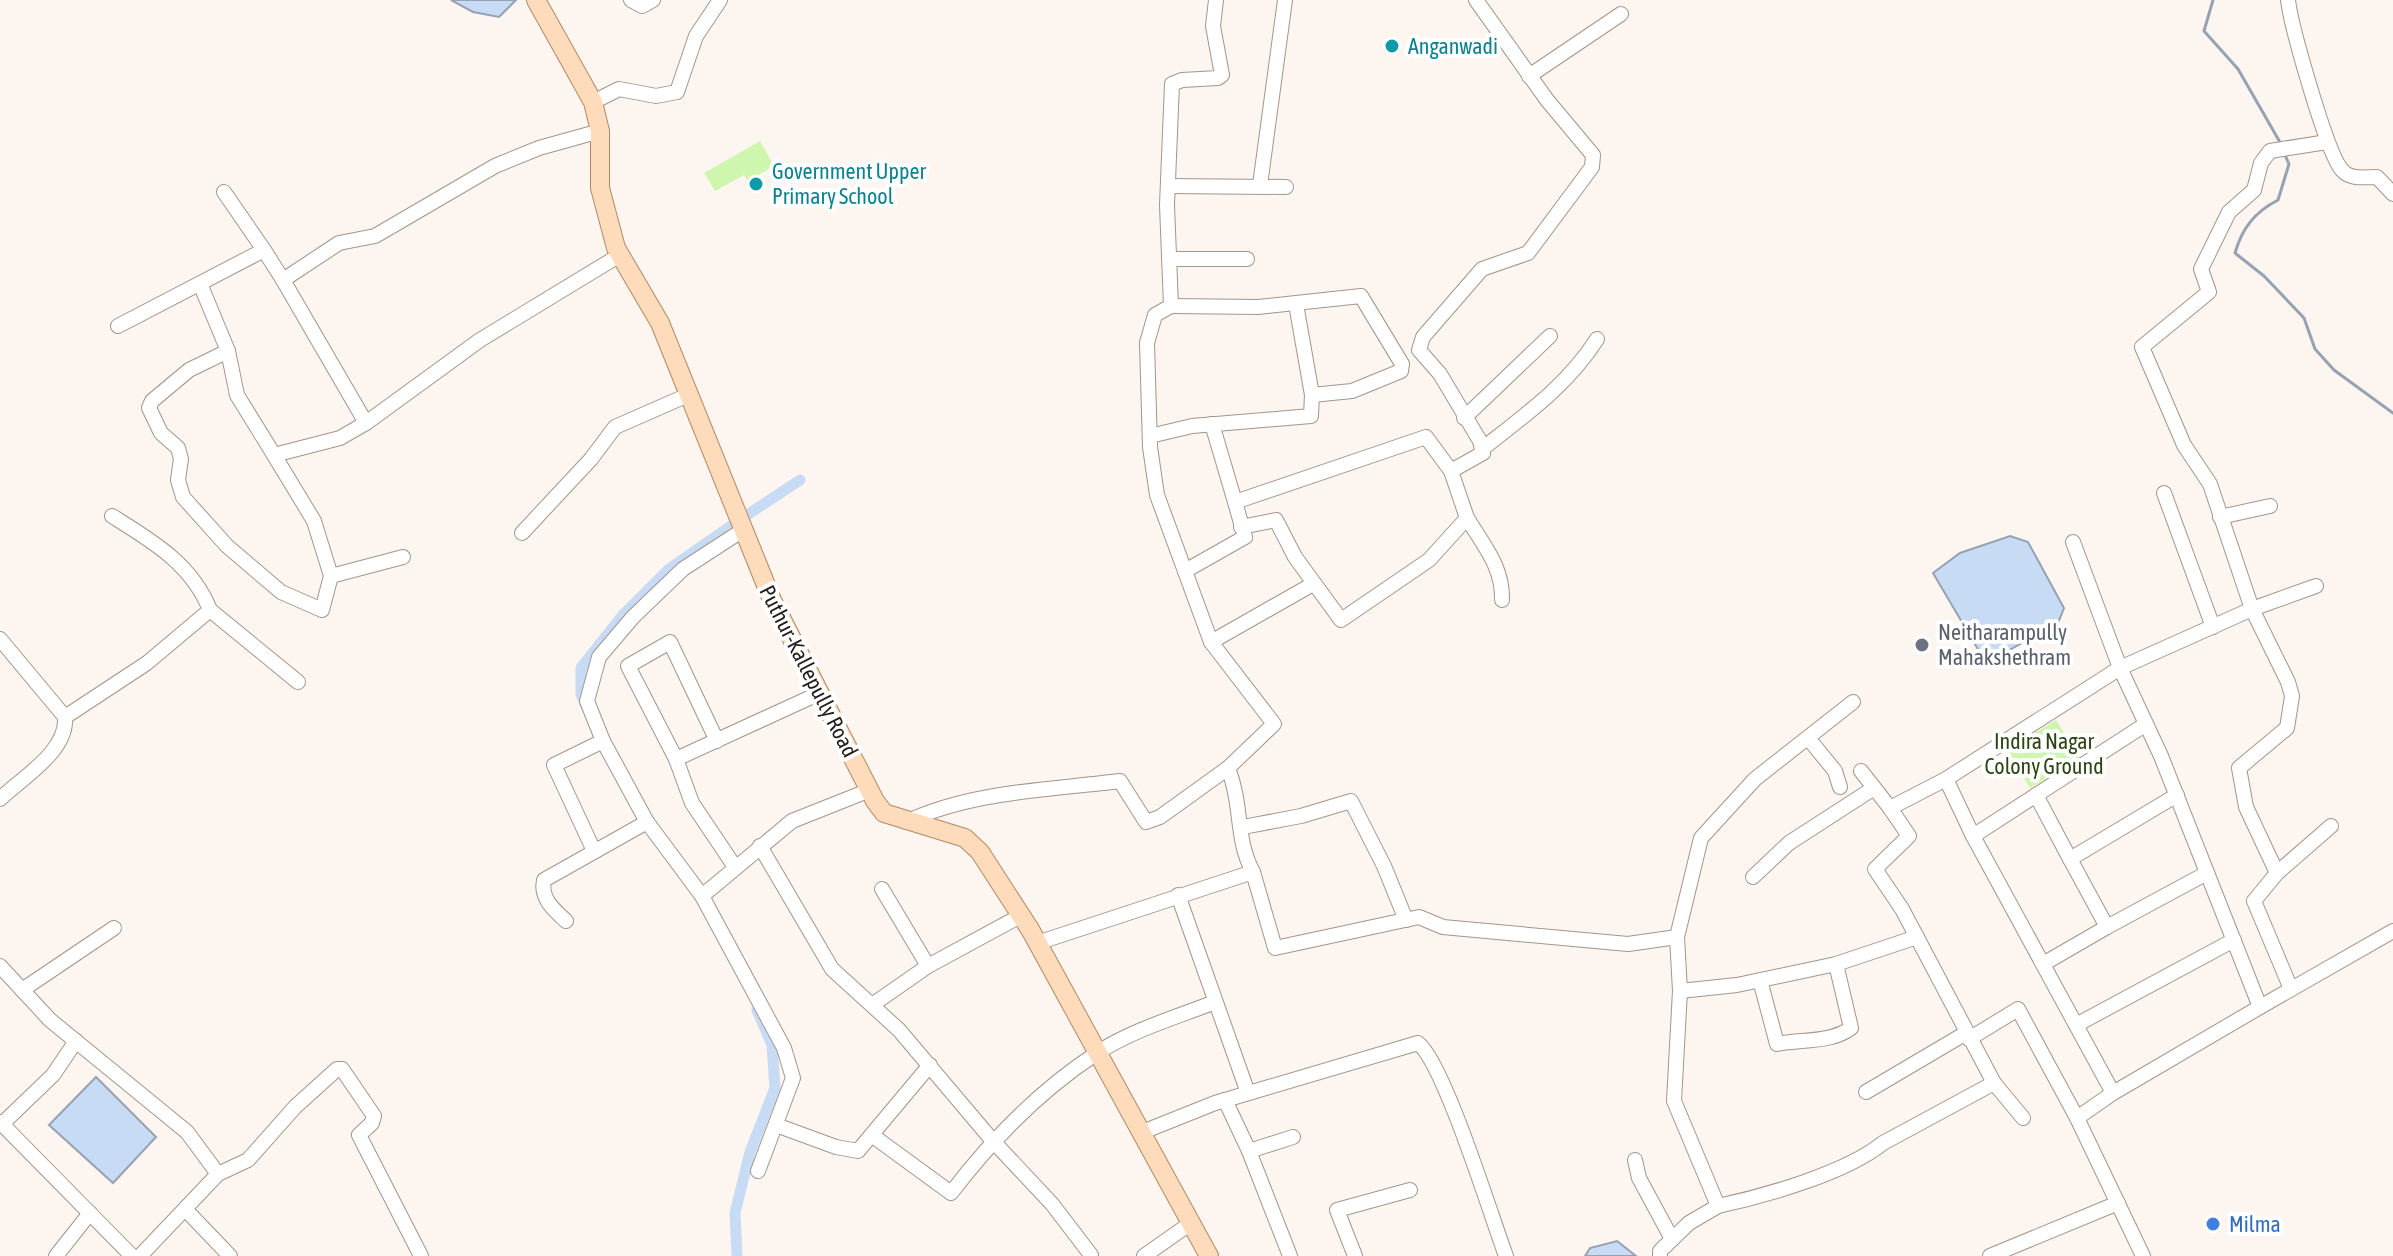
<svg xmlns="http://www.w3.org/2000/svg" width="2393" height="1256" font-family="'Asap Condensed',sans-serif">
<style>
.green{fill:#cef6af}
.water{fill:#c7dbf4;stroke:#96a2b3;stroke-width:2}
.lines{fill:none;stroke-linecap:round;stroke-linejoin:round}
.stream{stroke:#96a2b3;stroke-width:3}
.canal{stroke:#c7dbf4;stroke-width:11}
.minor-casing{stroke:#a2968d;stroke-width:16}
.major-casing{stroke:#b18964;stroke-width:20}
.minor{stroke:#fff;stroke-width:14}
.major{stroke:#fedbba;stroke-width:18}
.culture-dot{fill:#0f9aa8;stroke:#fff;stroke-width:3}
.worship-dot{fill:#6b7280;stroke:#fff;stroke-width:3}
.shop-dot{fill:#3f7fe0;stroke:#fff;stroke-width:3}
.labels{text-anchor:middle;dominant-baseline:central;stroke-width:8;stroke-linejoin:round;paint-order:stroke}
.culture-label{font-size:22px;fill:#0d838f;stroke:#fff;text-anchor:start}
.worship-label{font-size:22px;fill:#5b616d;stroke:#fff;text-anchor:start}
.street-label{font-size:22px;fill:#231e1b;stroke:#fff}
.park-label{font-size:22px;fill:#2c4514;stroke:#fff}
.shop-label{font-size:22px;fill:#366cbe;stroke:#fff;text-anchor:start}
</style>
<rect width="100%" height="100%" fill="#fdf5ef"/>
<!-- green -->
<g class="green">
<polygon points="760,141 774,166 748,181 744,175 715,191 704,173"/>
<polygon points="2056,720 2080,758 2030,788 2007,750"/>
</g>
<!-- water -->
<g class="water">
<polygon points="451,0 516,0 499,17 473,12"/>
<polygon points="2010,536 2028,542 2064,608 2058,623 1986,663 1933,573 1960,553"/>
<polygon points="96,1077 156,1137 113,1183 49,1125"/>
<polygon points="1617,1241 1636,1256 1585,1256 1590,1248"/>
</g>
<g class="lines">
<!-- stream -->
<g class="stream">
<polyline points="2213,0 2204,31 2238,69 2281,144"/>
<path d="M2285 155 2289 164 2278 200C2255 212 2242 228 2235 253L2264 276 2304 318 2315 349 2334 370 2393 413"/>
</g>
<!-- canal -->
<g class="canal">
<polyline points="747,515 800,480"/>
<polyline points="587,708 581,694 581,668 623,615 669,569 731,526"/>
<polyline points="737,1256 735,1213 750,1152 775,1088 772,1045 757,1010"/>
</g>
<!-- minor casing -->
<g class="minor-casing">
<g id="minor">
<polyline points="631,0 642,6 653,0"/>
<path d="M1216 0 1213 26 1222 75 1218 78 1182 80 1172 84 1167 205 1171 306 1155 315 1147 343 1150 447 1157 495 1211 642 1274 724 1228 768C1243 806 1235 839 1253 872"/>
<path d="M2288 0C2291 26 2327 154 2342 170 2350 180 2365 177 2377 177L2393 194"/>
<polyline points="1529,76 1621,14"/>
<polyline points="593,102 619,89 656,96 677,92 696,36 720,0"/>
<polyline points="1260,185 1285,0"/>
<polyline points="1168,186 1286,187"/>
<polyline points="224,192 264,250"/>
<polyline points="1169,259 1247,259"/>
<polyline points="283,280 366,423"/>
<polyline points="201,286 228,351"/>
<polyline points="1296,304 1312,395"/>
<polyline points="118,326 264,250 283,280 339,243 375,236 495,166 539,148 600,131"/>
<polyline points="1464,418 1550,336"/>
<polyline points="1212,424 1235,502 1426,437 1451,471 1467,518 1429,560 1341,620 1295,557 1276,520 1241,527"/>
<polyline points="1150,436 1192,426 1311,416 1312,395 1352,391 1401,371 1402,364 1361,296 1258,307 1171,306"/>
<path d="M1482 449C1524 416 1568 385 1597 339"/>
<polyline points="274,455 314,521 331,576 322,610 281,592 227,546 183,497 178,480 181,459 178,448 161,433 149,408 152,401 189,370 228,351 237,395 274,455 340,438 366,423 480,340 620,255"/>
<polyline points="1451,471 1483,453 1480,441 1440,374 1419,350 1423,337 1482,269 1528,253 1592,167 1593,155 1547,100 1476,0"/>
<polyline points="2164,493 2213,627"/>
<polyline points="2220,517 2270,506"/>
<path d="M1467 518C1484 546 1503 567 1502 600"/>
<polyline points="743,530 683,569 633,617 599,657 587,701 603,741 647,822 702,896 784,1048 793,1078 758,1171"/>
<polyline points="522,533 591,459 615,427 688,395"/>
<polyline points="2073,542 2120,668 2161,756 2260,1007 2113,1093"/>
<polyline points="1185,571 1245,537 1235,502"/>
<polyline points="331,576 403,557"/>
<polyline points="210,610 298,682"/>
<path d="M0 639 65 717 147 663 210 610C192 564 152 541 112 516"/>
<polyline points="1211,642 1313,584"/>
<polyline points="1808,738 1835,771 1840,787"/>
<polyline points="717,741 670,642 628,666 676,759 820,693"/>
<polyline points="676,759 692,803 735,867"/>
<polyline points="1861,771 1890,808"/>
<polyline points="1946,779 1890,808 1909,836 1875,869 1902,909 1994,1083"/>
<polyline points="2036,795 2070,859 2177,795"/>
<path d="M0 799C23 777 68 751 65 717"/>
<path d="M906 822C972 791 1049 790 1120 781L1146 822 1160 817 1228 768"/>
<polyline points="1243,827 1301,816 1351,801 1384,866 1406,920"/>
<polyline points="1973,836 2146,724"/>
<polyline points="760,846 832,969 899,1030 992,1140 1052,1204 1091,1255"/>
<polyline points="594,851 554,765 603,741"/>
<polyline points="2070,859 2107,927 2207,873"/>
<polyline points="2277,873 2246,807 2239,768 2287,728 2292,696 2288,682 2252,609 2316,586"/>
<polyline points="1753,877 1789,843 1874,788"/>
<polyline points="882,889 928,966"/>
<polyline points="1178,895 1248,1093"/>
<polyline points="702,896 792,821 870,790"/>
<path d="M566 921C553 909 540 898 544 880L647 822"/>
<polyline points="1677,937 1701,838 1755,779 1853,702"/>
<polyline points="1037,943 1253,872 1275,948 1419,917 1443,927 1628,944 1677,937 1680,991 1674,1101 1718,1206 1689,1223 1660,1251 1660,1256"/>
<polyline points="1836,964 1917,937"/>
<polyline points="2043,964 2107,927"/>
<polyline points="0,966 50,1020 187,1132 218,1174 140,1256"/>
<polyline points="2291,989 2254,901 2277,873 2331,826"/>
<polyline points="22,990 114,928"/>
<path d="M1680 991 1737 985 1836 964 1851 1028C1831 1043 1802 1039 1777 1044L1760 980"/>
<polyline points="872,1005 928,966 1022,915"/>
<polyline points="2260,1007 2393,931"/>
<polyline points="2076,1025 2234,940"/>
<polyline points="1969,1039 2018,1009 2077,1118"/>
<polyline points="1866,1092 1966,1033"/>
<polyline points="1225,1100 1249,1151 1293,1137"/>
<polyline points="0,1122 132,1256"/>
<polyline points="2,1124 53,1075 76,1041"/>
<polyline points="776,1125 836,1147 858,1151 930,1065"/>
<path d="M1140 1133 1215 1103 1418 1043C1444 1063 1491 1216 1506 1256"/>
<path d="M873 1136 951 1193C993 1138 1039 1091 1097 1053 1132 1030 1177 1017 1215 1002"/>
<polyline points="1249,1151 1290,1256"/>
<polyline points="1635,1160 1639,1178 1672,1239"/>
<polyline points="218,1174 248,1160 295,1107 337,1069 342,1069 374,1116 372,1123 359,1135 421,1256"/>
<path d="M1718 1206C1765 1196 1846 1173 1883 1143L1994 1083 2023 1118"/>
<polyline points="185,1209 230,1256"/>
<polyline points="56,1256 90,1213"/>
<polyline points="1144,1256 1191,1223"/>
<polyline points="1355,1256 1337,1210 1410,1190"/>
<polyline points="1990,1256 2118,1203"/>
<polyline points="2143,1256 2077,1118 2113,1093 1973,836 1946,779 2120,668 2252,609 2210,484 2184,445 2142,347 2209,292 2201,269 2229,212 2254,190 2261,163 2270,151 2327,142"/>
</g>
</g>
<!-- major casing -->
<g class="major-casing">
<polyline id="major" points="536,0 593,102 600,131 600,188 616,248 660,323 772,600 875,801 884,813 965,838 980,852 1031,931 1209,1256"/>
</g>
<!-- minor -->
<use href="#minor" class="minor"/>
<!-- major -->
<use href="#major" class="major"/>
</g>
<!-- markers -->
<g class="culture-dot">
<circle cx="1392" cy="46" r="8"/>
<circle cx="756" cy="184" r="8"/>
</g>
<circle class="worship-dot" cx="1922" cy="645" r="8"/>
<circle class="shop-dot" cx="2213" cy="1224" r="8"/>
<g class="labels">
<!-- culture labels -->
<g class="culture-label">
<text x="1408" y="46">Anganwadi</text>
<text x="772" y="171">Government Upper<tspan x="772" dy="25">Primary School</tspan></text>
</g>
<!-- worship labels -->
<g class="worship-label">
<text x="1938" y="632">Neitharampully<tspan x="1938" dy="25">Mahakshethram</tspan></text>
</g>
<!-- street labels -->
<g class="street-label">
<text transform="translate(809 671) rotate(63)">Puthur-Kallepully Road</text>
</g>
<!-- park labels -->
<g class="park-label">
<text x="2044" y="741">Indira Nagar<tspan x="2044" dy="25">Colony Ground</tspan></text>
</g>
<!-- shop labels -->
<g class="shop-label">
<text x="2229" y="1224">Milma</text>
</g>
</g>
</svg>
